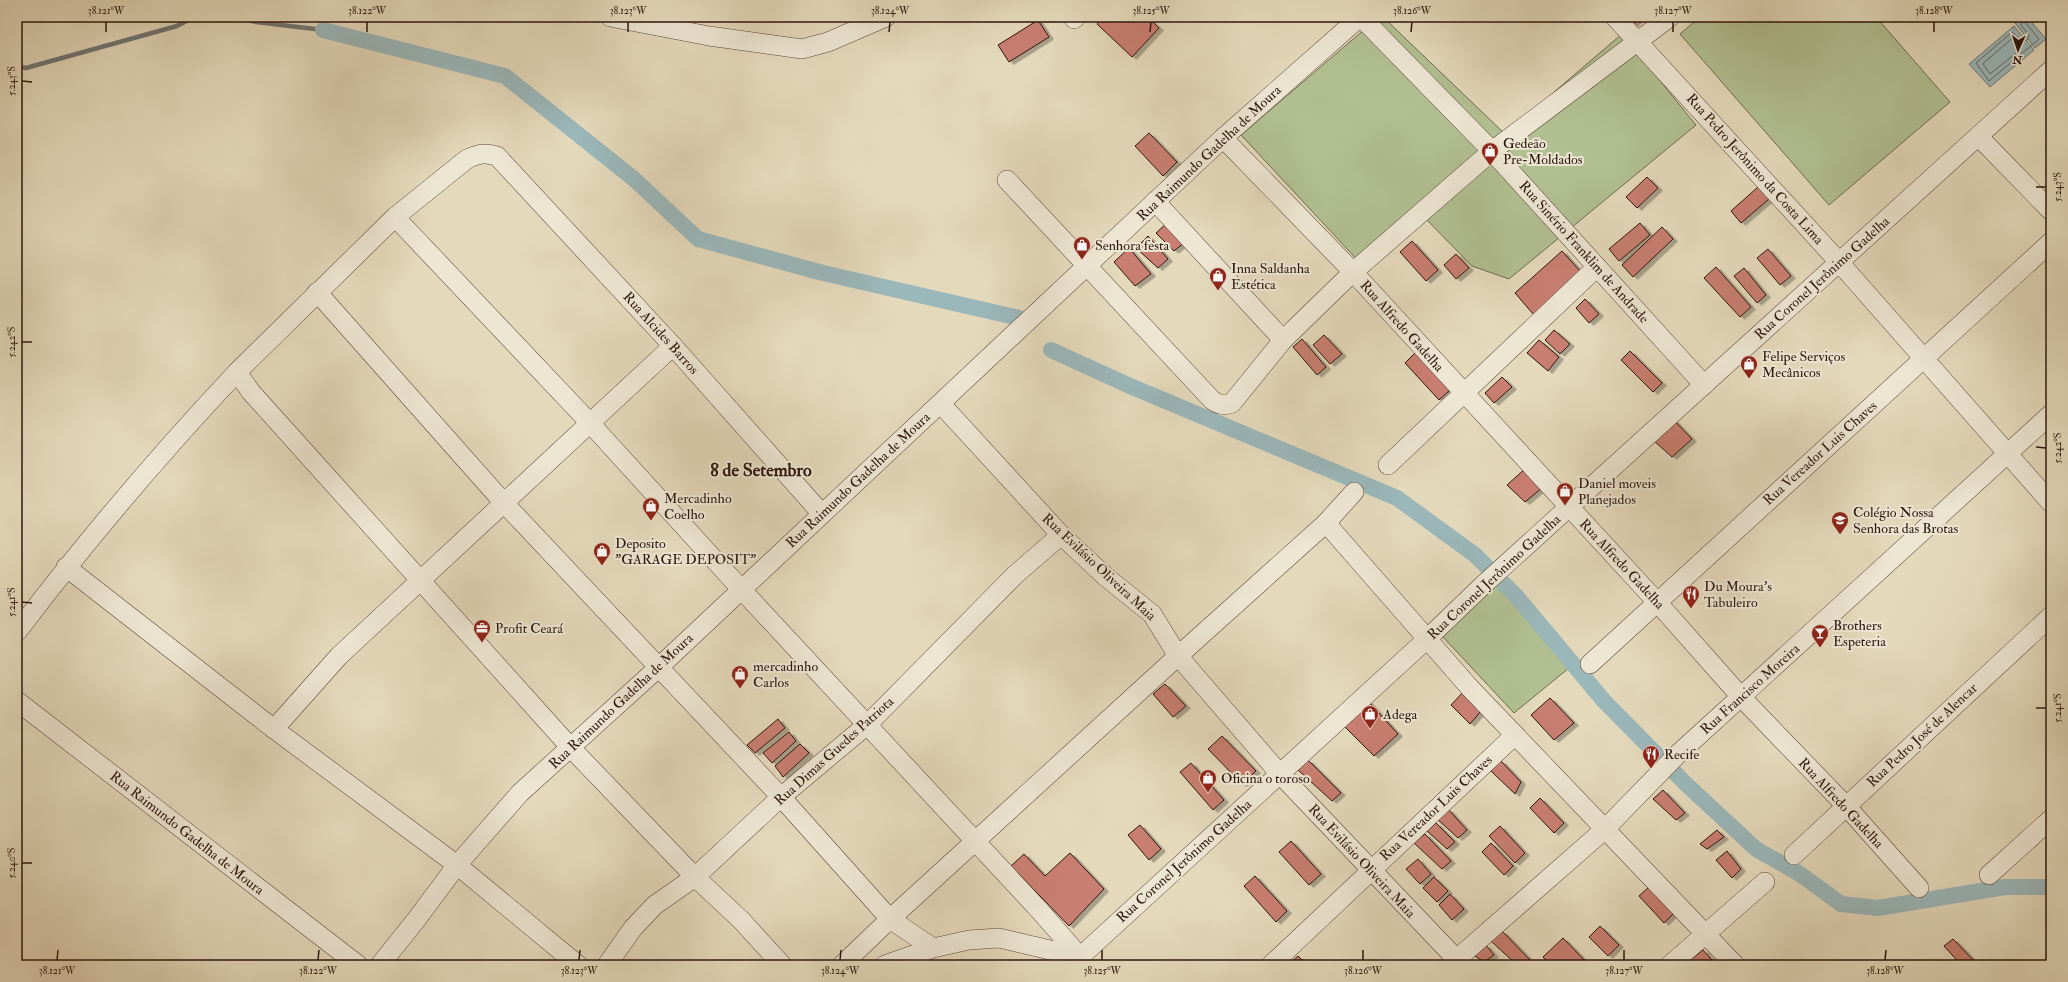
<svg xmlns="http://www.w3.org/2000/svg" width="2068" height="982" font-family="'IM FELL Double Pica',serif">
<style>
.green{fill:#b1c092;stroke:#6e6b50}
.water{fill:#9ab7ba;stroke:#6e7775}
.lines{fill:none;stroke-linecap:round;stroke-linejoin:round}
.shore{stroke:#636664;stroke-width:1}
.stream{stroke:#6e7775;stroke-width:4.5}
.canal{stroke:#9ab7ba;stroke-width:16}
.building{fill:#c87e71;stroke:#2c160d;filter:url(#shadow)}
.minor-casing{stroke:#5a4738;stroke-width:20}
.minor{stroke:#ede6d3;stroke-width:19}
.ticks{fill:none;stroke:#2c160d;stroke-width:1.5}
.labels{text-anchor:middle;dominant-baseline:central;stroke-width:4;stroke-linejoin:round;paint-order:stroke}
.poi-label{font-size:14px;fill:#2c160d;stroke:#ede6d3;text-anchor:start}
.street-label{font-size:14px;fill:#2c160d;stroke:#ede6d3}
.district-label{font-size:18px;font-weight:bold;fill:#2c160d;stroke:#ede6d3}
.neatline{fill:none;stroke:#2c160d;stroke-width:1.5}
.ticks-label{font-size:10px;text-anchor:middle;fill:#2c160d}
</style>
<defs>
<filter id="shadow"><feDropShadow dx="4.5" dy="2.5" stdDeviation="0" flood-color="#0004"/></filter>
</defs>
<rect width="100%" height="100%" fill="#e4d9bb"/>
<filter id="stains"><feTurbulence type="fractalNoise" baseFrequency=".005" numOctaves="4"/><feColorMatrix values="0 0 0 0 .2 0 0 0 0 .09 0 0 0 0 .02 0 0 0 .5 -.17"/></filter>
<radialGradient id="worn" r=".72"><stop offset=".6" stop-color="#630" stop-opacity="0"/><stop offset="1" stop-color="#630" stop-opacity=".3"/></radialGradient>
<!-- green -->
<g class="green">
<polygon points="1379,17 1383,17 1505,134 1622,34 1696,125 1509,279 1472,266 1423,216 1363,266 1241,135"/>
<polygon points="1700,17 1876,17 1950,102 1829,205 1680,34"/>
<polygon points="1496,582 1569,668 1514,713 1443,637"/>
</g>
<!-- water -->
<g class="water">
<polygon points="2022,17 2027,17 2046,39 2035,48 2015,23"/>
<polygon points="2014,26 2034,50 1990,87 1969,64"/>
</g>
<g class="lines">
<!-- shore -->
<g class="shore">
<polygon points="2024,21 2039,39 1989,81 1976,63 2012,32 2022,41 2027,40 2029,35 2021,25"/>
<polygon points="2012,39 2021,46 2021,49 1990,74 1983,64"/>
</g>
<!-- stream -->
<g class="stream">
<polyline points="237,17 256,22 323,30"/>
<polyline points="17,66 26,68 177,26 194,17"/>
</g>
<!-- canal -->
<g class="canal">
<polyline points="323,30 505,76 634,179 698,239 823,273 1019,318"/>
<polyline points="1051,350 1130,386 1397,498 1475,555 1517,597 1604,701 1687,785 1756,849 1800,874 1841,904 1878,908 2005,887 2051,887"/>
</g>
</g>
<!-- building -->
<g class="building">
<polygon points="1103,17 1147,17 1159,28 1132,57 1097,24"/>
<polygon points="1624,17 1641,17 1631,26"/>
<polygon points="1038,20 1049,37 1009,62 998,45"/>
<polygon points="1149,133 1177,162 1163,176 1135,146"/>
<polygon points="1647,177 1658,188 1637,208 1626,197"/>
<polygon points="1758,187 1769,199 1741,223 1731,211"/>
<polygon points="1167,223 1186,241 1174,251 1156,233"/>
<polygon points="1640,223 1650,235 1619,261 1609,249"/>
<polygon points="1662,227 1673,239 1633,277 1622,265"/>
<polygon points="1148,236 1168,259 1158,268 1136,248"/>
<polygon points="1412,241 1438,270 1426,281 1400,252"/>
<polygon points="1129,248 1151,274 1135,286 1114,262"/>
<polygon points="1768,249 1791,276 1780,285 1757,258"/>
<polygon points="1562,251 1580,271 1534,315 1515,293"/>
<polygon points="1456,254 1469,268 1456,279 1444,265"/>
<polygon points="1716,267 1751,307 1740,317 1704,278"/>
<polygon points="1744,268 1766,295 1757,303 1734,276"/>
<polygon points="1585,299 1599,314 1589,323 1576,308"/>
<polygon points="1554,330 1570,344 1560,354 1545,340"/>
<polygon points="1324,335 1342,354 1330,364 1313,345"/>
<polygon points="1302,339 1326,367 1317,375 1293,347"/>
<polygon points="1539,340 1559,357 1548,371 1527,353"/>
<polygon points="1630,351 1662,383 1653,392 1621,360"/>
<polygon points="1416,352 1451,389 1439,400 1405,363"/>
<polygon points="1502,377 1512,387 1494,403 1485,393"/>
<polygon points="1664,410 1692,439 1672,457 1643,431"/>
<polygon points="1527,467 1543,487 1525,502 1507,485"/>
<polygon points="1165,684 1186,706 1173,717 1153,694"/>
<polygon points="1465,690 1482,710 1470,724 1451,705"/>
<polygon points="1550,698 1574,723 1554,740 1531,715"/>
<polygon points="1367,700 1398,734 1374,756 1342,724"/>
<polygon points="778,719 785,728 755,753 747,745"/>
<polygon points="789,732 796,741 772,763 763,753"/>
<polygon points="1222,736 1256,771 1242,784 1208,749"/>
<polygon points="800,744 809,753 783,777 775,766"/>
<polygon points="1308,760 1341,793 1332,801 1297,769"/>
<polygon points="1501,761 1521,782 1515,794 1491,771"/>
<polygon points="1191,763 1224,800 1213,810 1180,772"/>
<polygon points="1663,790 1685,813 1676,820 1653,799"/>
<polygon points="1540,798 1564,823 1554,833 1530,808"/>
<polygon points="1448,809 1467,830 1458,838 1437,819"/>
<polygon points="1436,823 1455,842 1447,849 1427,831"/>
<polygon points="1140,825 1161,849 1149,860 1128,835"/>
<polygon points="1500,826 1525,853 1515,863 1489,836"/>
<polygon points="1717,830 1724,837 1707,849 1700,844"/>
<polygon points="1425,834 1451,861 1442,869 1414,843"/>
<polygon points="1291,841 1321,874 1309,885 1279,852"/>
<polygon points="1491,843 1513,866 1504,875 1482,852"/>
<polygon points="1727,851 1741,869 1732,878 1716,860"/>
<polygon points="1070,853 1104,889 1069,926 1011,866 1024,854 1045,876"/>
<polygon points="1418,859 1431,874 1420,884 1406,869"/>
<polygon points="1255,876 1287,911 1276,922 1244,886"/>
<polygon points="1434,877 1448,891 1437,902 1423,888"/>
<polygon points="1651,885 1676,911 1664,923 1639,896"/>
<polygon points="1450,894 1464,909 1452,920 1439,905"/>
<polygon points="1600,926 1619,945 1608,956 1589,937"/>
<polygon points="1502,931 1534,964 1517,965 1491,941"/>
<polygon points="1563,938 1589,965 1550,965 1543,957"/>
<polygon points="1953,939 1978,965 1961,965 1944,946"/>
<polygon points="1486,945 1494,955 1484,962 1475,956"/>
<polygon points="1703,950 1716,965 1691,965 1688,962"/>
<polygon points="1298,956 1307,965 1288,965"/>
<polygon points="1502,960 1507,965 1496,965"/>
</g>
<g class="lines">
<!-- minor casing -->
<g class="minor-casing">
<g id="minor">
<polyline points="610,17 709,36 802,49 828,42 886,17"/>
<polyline points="1361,17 1492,151 1704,385"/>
<polyline points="1615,17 1839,262 2051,503"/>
<polyline points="1074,19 1076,17"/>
<polyline points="1979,137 2051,211"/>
<polyline points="1223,138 1353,272 1657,602 1742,698 1846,806 1919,888"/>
<path d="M1007 180 1212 400C1219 405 1224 406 1232 403L1283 340 1353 272 1492 151 1670 17"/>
<polyline points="1155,201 1283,340"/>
<polyline points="395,217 590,423 741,589 1040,911 1082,959"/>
<polyline points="317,292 504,503 781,797 890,919 933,948"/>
<polyline points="941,404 1061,535 1106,577 1152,614 1178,656 1280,774 1462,965"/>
<polyline points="1388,465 1597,267"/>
<polyline points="1326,523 1470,688 1735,965"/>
<polyline points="66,567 274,729 457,865 578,965"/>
<path d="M17 632C86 541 159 455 237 372"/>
<polyline points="1590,664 2051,242"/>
<polyline points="17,701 358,965"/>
<polyline points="274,729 339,656 673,346"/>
<polyline points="1794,855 2051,616"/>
<polyline points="1989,875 2051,819"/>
<polyline points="380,965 416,920 457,865 520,793 658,668 1223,138 1360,17"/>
<polyline points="607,965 633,928 655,905 695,877 781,797 868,724 1015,575 1061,535"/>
<path d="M782 965 741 920 695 877 571 748 251 392 237 372 395 217 467 159C478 154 485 152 497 156L673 346 822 514"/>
<polyline points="842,965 890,919 1178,656 1326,523 1354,492"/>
<polyline points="885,965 933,948 969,940 999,938 1080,957 1427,639 1482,586 2051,70"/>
<polyline points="1271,965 1515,735"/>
<polyline points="1450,965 1604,830 1677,755 2051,414"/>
<polyline points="1670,965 1765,882"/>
</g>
</g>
<!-- minor -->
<use href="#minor" class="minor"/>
</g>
<!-- ticks -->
<path class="ticks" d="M106 32V22M367 32V22M628 32V22M889 32 890 22M1150 32 1151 22M1411 32 1412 22M1673 32V22M1934 32V22M22 81 32 82M2036 187H2046M22 342H32M2036 447 2046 448M22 602 32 603M2036 708H2046M22 863H32M57 960 58 950M318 960 319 950M579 960 580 950M840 960 841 950M1102 960V950M1363 960V950M1624 960V950M1885 960 1886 950"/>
<!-- icons -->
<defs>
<g id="shop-pin" transform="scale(0.9)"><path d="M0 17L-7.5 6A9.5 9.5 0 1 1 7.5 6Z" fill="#8f2418" stroke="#ede6d3"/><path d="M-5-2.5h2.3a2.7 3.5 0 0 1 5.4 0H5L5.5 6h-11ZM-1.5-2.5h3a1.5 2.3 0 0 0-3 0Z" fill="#fff"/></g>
<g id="school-pin" transform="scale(0.9)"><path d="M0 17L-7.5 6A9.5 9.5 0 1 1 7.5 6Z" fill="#8f2418" stroke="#ede6d3"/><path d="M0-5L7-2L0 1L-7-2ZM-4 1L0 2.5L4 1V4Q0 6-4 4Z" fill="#fff"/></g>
<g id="restaurant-pin" transform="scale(0.9)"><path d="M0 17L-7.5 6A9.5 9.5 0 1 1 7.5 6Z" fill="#8f2418" stroke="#ede6d3"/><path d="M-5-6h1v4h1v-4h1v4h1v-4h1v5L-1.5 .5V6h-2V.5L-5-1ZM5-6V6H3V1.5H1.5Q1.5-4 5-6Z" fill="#fff"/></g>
<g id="office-pin" transform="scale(0.9)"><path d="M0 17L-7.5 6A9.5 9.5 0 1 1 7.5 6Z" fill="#8f2418" stroke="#ede6d3"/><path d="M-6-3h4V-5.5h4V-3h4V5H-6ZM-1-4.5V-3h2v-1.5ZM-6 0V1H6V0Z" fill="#fff"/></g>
<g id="bar-pin" transform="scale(0.9)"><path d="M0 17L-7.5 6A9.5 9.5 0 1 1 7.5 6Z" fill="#8f2418" stroke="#ede6d3"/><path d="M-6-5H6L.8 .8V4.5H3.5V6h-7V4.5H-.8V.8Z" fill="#fff"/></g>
</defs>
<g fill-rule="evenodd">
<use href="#shop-pin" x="1490" y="151"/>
<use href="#shop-pin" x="1082" y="245"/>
<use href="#shop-pin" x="1218" y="276"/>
<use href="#shop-pin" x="1749" y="364"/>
<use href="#shop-pin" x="1565" y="491"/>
<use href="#shop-pin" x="651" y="506"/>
<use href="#school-pin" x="1840" y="520"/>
<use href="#shop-pin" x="602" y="551"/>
<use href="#restaurant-pin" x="1691" y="594"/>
<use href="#office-pin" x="482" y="628"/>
<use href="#bar-pin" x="1820" y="633"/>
<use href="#shop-pin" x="740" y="674"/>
<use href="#shop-pin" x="1370" y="714"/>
<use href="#restaurant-pin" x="1651" y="754"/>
<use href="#shop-pin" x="1208" y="778"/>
</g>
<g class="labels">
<!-- poi labels -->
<g class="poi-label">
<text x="1503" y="143">Gedeão<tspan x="1503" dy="16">Pre-Moldados</tspan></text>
<text x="1095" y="245">Senhora festa</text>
<text x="1231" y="268">Inna Saldanha<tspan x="1231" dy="16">Estética</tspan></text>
<text x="1762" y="356">Felipe Serviços<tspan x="1762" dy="16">Mecânicos</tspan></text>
<text x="1578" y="483">Daniel moveis<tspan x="1578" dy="16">Planejados</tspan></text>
<text x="664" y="498">Mercadinho<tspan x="664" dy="16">Coelho</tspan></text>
<text x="1853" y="512">Colégio Nossa<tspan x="1853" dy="16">Senhora das Brotas</tspan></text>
<text x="615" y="543">Deposito<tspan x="615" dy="16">"GARAGE DEPOSIT"</tspan></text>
<text x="1704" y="586">Du Moura's<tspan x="1704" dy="16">Tabuleiro</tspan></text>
<text x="1833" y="625">Brothers<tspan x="1833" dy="16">Espeteria</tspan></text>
<text x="495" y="628">Profit Ceará</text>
<text x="753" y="666">mercadinho<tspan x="753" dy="16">Carlos</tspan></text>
<text x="1383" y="714">Adega</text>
<text x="1664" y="754">Recife</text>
<text x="1221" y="778">Oficina o toroso</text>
</g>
<!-- street labels -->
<g class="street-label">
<text transform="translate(1209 153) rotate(-43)">Rua Raimundo Gadelha de Moura</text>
<text transform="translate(1755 169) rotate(48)">Rua Pedro Jerônimo da Costa Lima</text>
<text transform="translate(1584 252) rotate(48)">Rua Sinério Franklim de Andrade</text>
<text transform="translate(1822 278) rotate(-42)">Rua Coronel Jerônimo Gadelha</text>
<text transform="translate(1402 326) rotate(48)">Rua Alfredo Gadelha</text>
<text transform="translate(661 333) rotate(48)">Rua Alcides Barros</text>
<text transform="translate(1820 453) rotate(-42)">Rua Vereador Luis Chaves</text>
<text transform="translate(858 480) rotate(-43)">Rua Raimundo Gadelha de Moura</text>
<text transform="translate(1622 564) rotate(47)">Rua Alfredo Gadelha</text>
<text transform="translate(1099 567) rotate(43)">Rua Evilásio Oliveira Maia</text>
<text transform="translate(1494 577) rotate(-43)">Rua Coronel Jerônimo Gadelha</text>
<text transform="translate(1750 689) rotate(-42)">Rua Francisco Moreira</text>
<text transform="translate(621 701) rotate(-43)">Rua Raimundo Gadelha de Moura</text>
<text transform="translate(1922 735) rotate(-43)">Rua Pedro José de Alencar</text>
<text transform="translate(834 751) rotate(-42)">Rua Dimas Guedes Patriota</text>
<text transform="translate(1841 803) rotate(47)">Rua Alfredo Gadelha</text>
<text transform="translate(1436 808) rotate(-43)">Rua Vereador Luis Chaves</text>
<text transform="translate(187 833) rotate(38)">Rua Raimundo Gadelha de Moura</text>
<text transform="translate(1184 861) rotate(-42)">Rua Coronel Jerônimo Gadelha</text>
<text transform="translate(1362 861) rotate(47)">Rua Evilásio Oliveira Maia</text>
</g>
<!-- district labels -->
<g class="district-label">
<text x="761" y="470">8 de Setembro</text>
</g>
</g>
<!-- margin -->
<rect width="2068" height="982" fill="none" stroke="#e4d9bb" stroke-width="44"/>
<!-- north arrow -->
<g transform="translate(2018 50) rotate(183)" stroke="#ede6d3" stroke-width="3" paint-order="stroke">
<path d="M0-3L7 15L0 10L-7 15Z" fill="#2c160d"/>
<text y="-6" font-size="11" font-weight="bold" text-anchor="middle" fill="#2c160d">N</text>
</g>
<rect x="22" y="22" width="2024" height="938" class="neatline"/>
<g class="ticks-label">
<text x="106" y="14">38.121°W</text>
<text x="367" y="14">38.122°W</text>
<text x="628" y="14">38.123°W</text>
<text x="890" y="14">38.124°W</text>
<text x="1151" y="14">38.125°W</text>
<text x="1412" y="14">38.126°W</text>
<text x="1673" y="14">38.127°W</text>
<text x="1934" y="14">38.128°W</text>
<text transform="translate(11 81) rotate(-90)" y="4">5.243°S</text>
<text transform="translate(2057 187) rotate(-90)" y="4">5.243°S</text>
<text transform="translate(11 342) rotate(-90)" y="4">5.242°S</text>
<text transform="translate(2057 448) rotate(-90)" y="4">5.242°S</text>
<text transform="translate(11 602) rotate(-90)" y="4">5.241°S</text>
<text transform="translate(2057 708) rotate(-90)" y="4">5.241°S</text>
<text transform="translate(11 863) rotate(-90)" y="4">5.240°S</text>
<text x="57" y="974">38.121°W</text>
<text x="318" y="974">38.122°W</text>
<text x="579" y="974">38.123°W</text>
<text x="840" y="974">38.124°W</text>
<text x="1102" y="974">38.125°W</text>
<text x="1363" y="974">38.126°W</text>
<text x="1624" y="974">38.127°W</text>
<text x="1885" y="974">38.128°W</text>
</g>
<rect width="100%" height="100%" filter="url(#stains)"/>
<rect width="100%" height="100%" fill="url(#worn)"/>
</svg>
